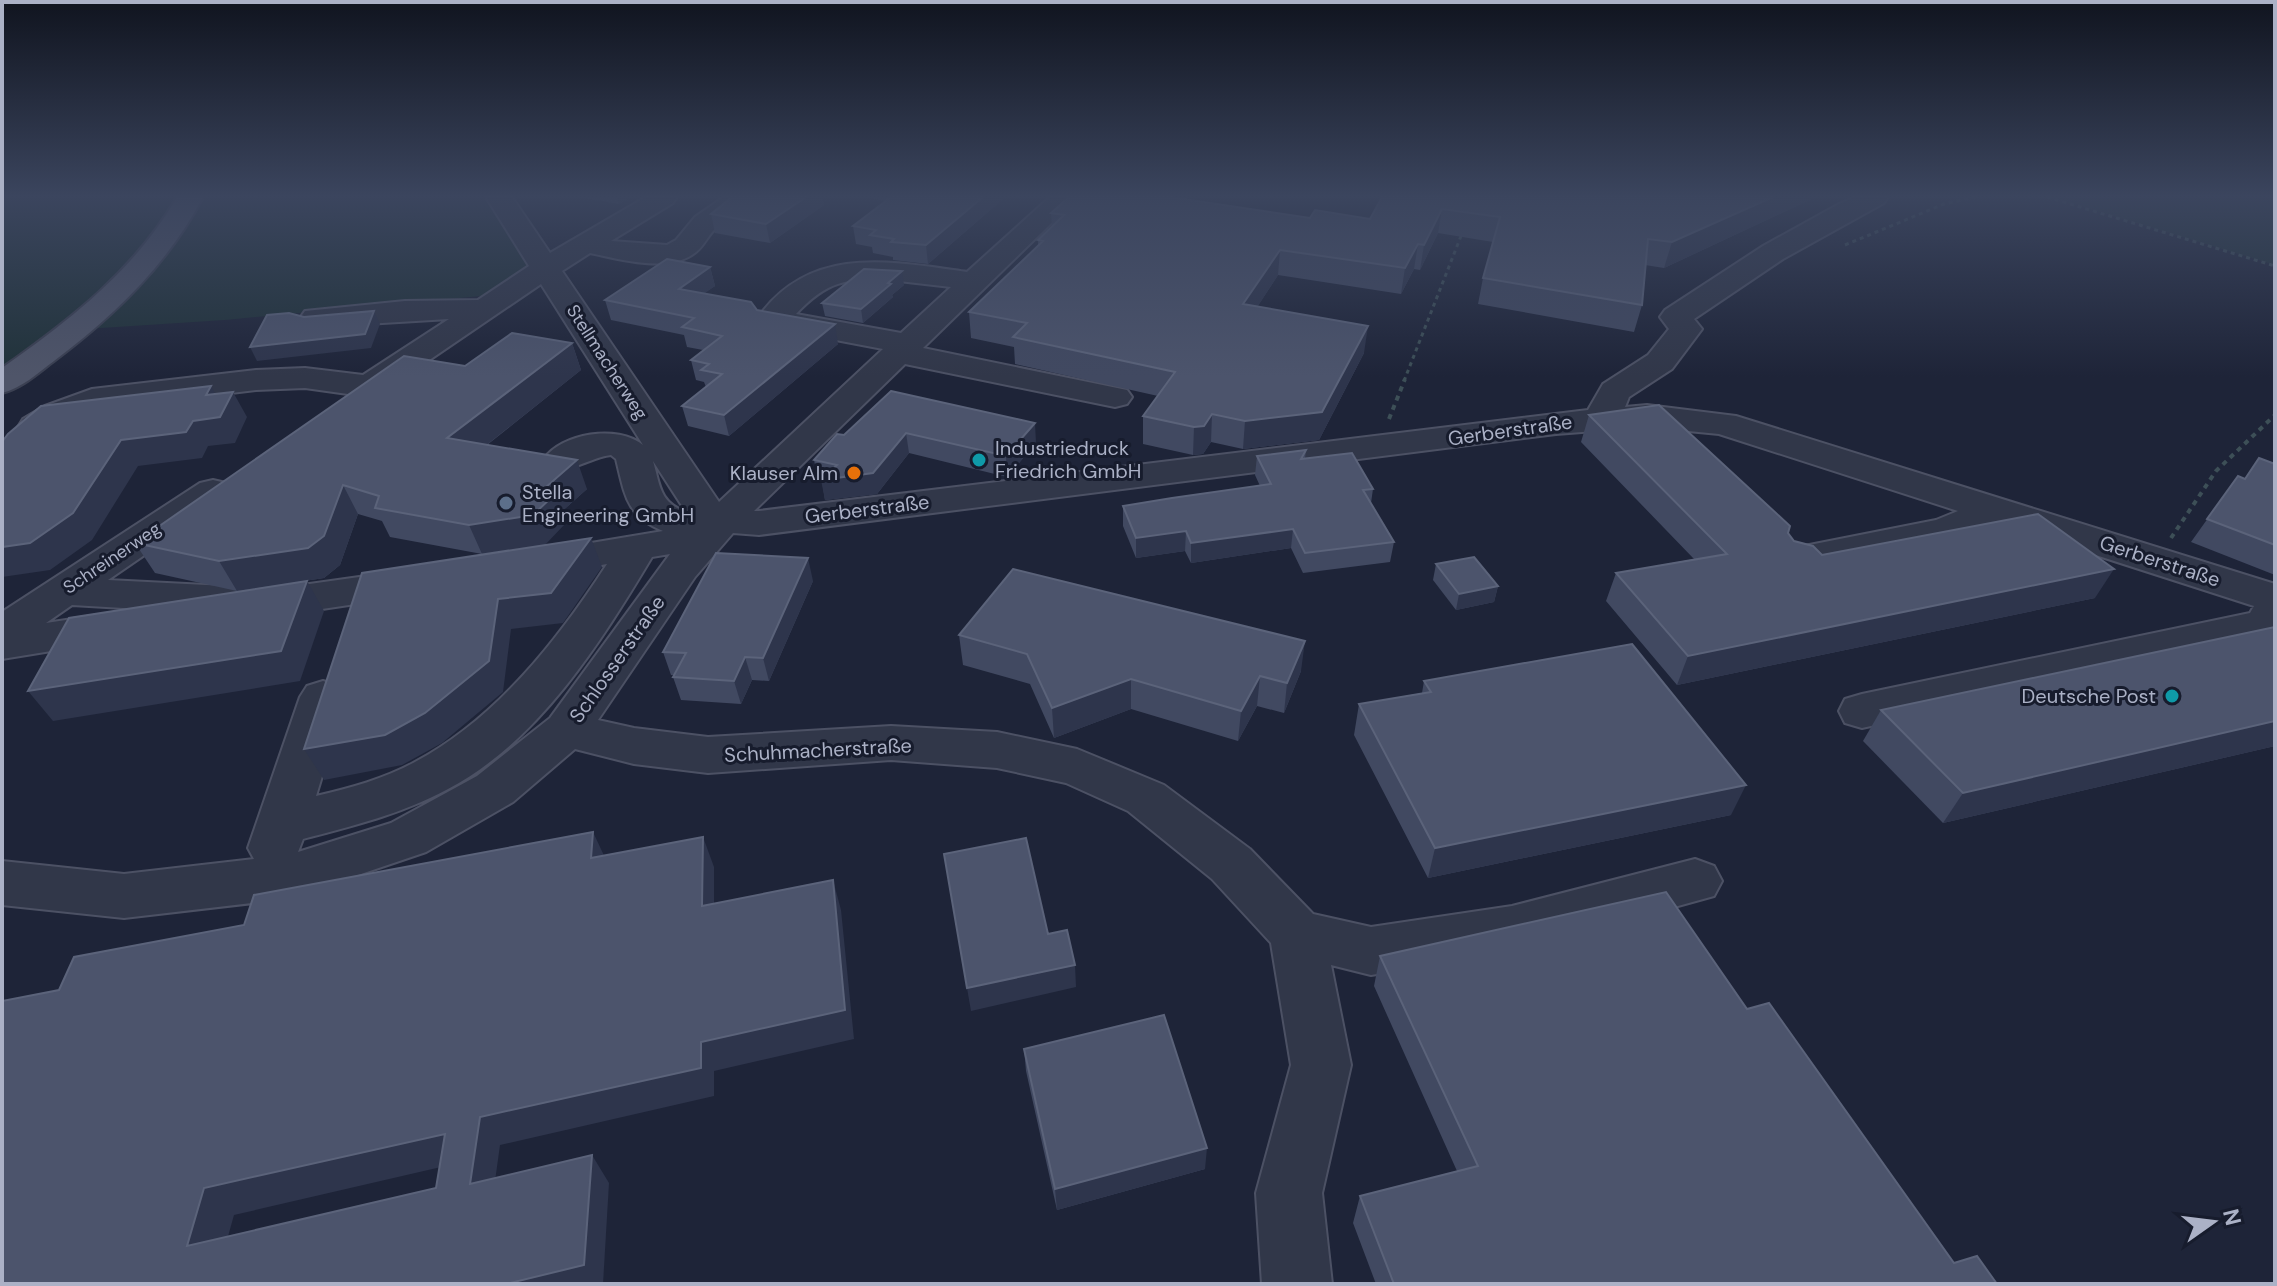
<svg xmlns="http://www.w3.org/2000/svg" width="2277" height="1286" font-family="'DM Sans',sans-serif">
<style>
.green{fill:#203239}
.lines{fill:none;stroke-linecap:round;stroke-linejoin:round}
.minor-casing{stroke:#4c5164;stroke-width:4}
.major-casing{stroke:#3b4052;stroke-width:4}
.path-far1{stroke:#3d4f57;stroke-width:3;stroke-dasharray:4 4;stroke-linecap:butt}
.path{stroke:#3d4f57;stroke-width:4;stroke-dasharray:5 5;stroke-linecap:butt}
.minor{fill:#313749;fill-rule:evenodd}
.major{fill:#4f5569;fill-rule:evenodd}
.wall{fill:#414961}
.shaded-wall{fill:#2e354c}
.building{fill:#4c546c;stroke:#5b637a;stroke-width:2;fill-rule:evenodd}
.culture-dot{fill:#0f9aa8;stroke:#171c2d;stroke-width:3}
.food-dot{fill:#e8710a;stroke:#171c2d;stroke-width:3}
.service-dot{fill:#5c6f8a;stroke:#171c2d;stroke-width:3}
.labels{text-anchor:middle;dominant-baseline:central;stroke-width:6;stroke-linejoin:round;paint-order:stroke}
.far-street-label{font-size:18px;fill:#abb1c6;stroke:#171c2d}
.street-label{font-size:20px;fill:#abb1c6;stroke:#171c2d}
.poi-label{font-size:20px;fill:#abb1c6;stroke:#171c2d;text-anchor:start}
</style>
<rect width="100%" height="100%" fill="#1e2438"/>
<!-- green -->
<g class="green">
<path d="M2 197H176C151 266 58 327 2 374Z"/>
<polygon points="200,197 493,197 536,265 492,295 225,320 86,329 192,213"/>
<polygon points="2051,197 2275,197 2275,265"/>
</g>
<g class="lines">
<!-- minor casing -->
<g class="minor-casing">
<g id="minor">
<path d="M486 197H512L550 253 646 197H677L673 203 611 241 667 245 676 240 695 217 724 197H748L750 200C742 212 727 218 716 228 708 235 704 246 696 252 669 274 620 259 590 253L562 271 719 502 883 349 762 326 757 319C809 244 890 261 967 272L1050 197H1078L923 348 1127 390 1132 397 1127 404 1115 407 905 364 754 511H759L1588 410 1603 384 1648 355 1669 329 1660 317 1665 310 1763 246 1839 204 1855 197H1888L1884 203 1783 259 1694 319 1702 329 1672 369 1629 397 1625 407 1647 405 1736 416 2275 584V636L1862 728 1845 723 1839 711 1845 699 1862 694 2250 613 2254 606 1993 522 1961 538 1798 572 1784 568 1778 559 1784 550 1936 520 1958 511 1719 434 1647 427 1556 434 759 535 733 533 695 577 598 720 634 728 708 737 891 726 997 732 1077 749 1164 785 1250 849 1313 914 1371 927 1512 906 1695 859 1714 866 1722 881 1714 896 1512 952 1371 975 1331 965 1351 1065 1322 1193 1332 1284H1262L1256 1193 1291 1065 1271 943 1212 879 1128 811 1066 783 997 768 891 760 708 773 634 764 575 749 513 802 426 852 287 899 124 918 2 905V861L124 874 254 859 248 848 300 697 307 686 323 681 339 686 346 697 316 796C350 788 384 779 415 762 496 719 558 640 607 564L539 576 525 572 519 563 525 554 663 531C626 516 625 495 616 459L611 455C588 458 571 474 548 468L543 460C561 433 618 424 643 445L541 284 375 397 363 400 348 394 305 388 256 390 99 409 69 420 49 435 36 438 23 435 18 427 23 419 45 406 92 389 256 370 305 368 363 375 449 319 316 327 305 325 300 318 305 311 405 301 478 300 529 266ZM890 280 951 287 901 333 796 314C827 281 846 278 890 280ZM653 461 684 509 686 512C659 502 660 485 653 461ZM670 554 550 718 477 776 391 823 298 852 303 839C352 826 402 814 448 789 539 741 601 642 652 557Z"/>
<polygon points="213,480 226,483 232,491 226,499 108,580 226,586 257,582 274,589 416,569 431,573 437,582 431,591 416,595 255,619 238,612 226,614 72,605 46,623 119,612 134,616 141,626 134,636 119,640 2,659 2,612 200,483"/>
</g>
</g>
<!-- major casing -->
<g class="major-casing">
<path id="major" d="M177 197H203C167 265 115 315 54 361 38 373 22 388 2 393V368C70 320 135 270 177 197Z"/>
</g>
<!-- path-far1 -->
<g class="path-far1">
<polyline points="2047,197 2275,266"/>
<polyline points="1845,245 1944,204 1975,197"/>
<polyline points="1404,381 1463,231"/>
</g>
<!-- path -->
<g class="path">
<polyline points="1389,419 1405,379"/>
<polyline points="2171,538 2216,471 2275,415"/>
</g>
<!-- minor -->
<use href="#minor" class="minor"/>
<!-- major -->
<use href="#major" class="major"/>
</g>
<!-- wall -->
<g class="wall">
<polygon points="579,197 631,197 619,204"/>
<polygon points="732,197 822,197 824,205 770,243 715,233 711,214"/>
<polygon points="866,197 1003,197 1003,199 928,264 893,260 893,257 873,253 872,247 856,244 853,226 886,201"/>
<polygon points="1382,197 1816,197 1664,268 1645,265 1642,305 1634,332 1478,304 1483,278 1493,242 1438,233 1420,270 1414,269 1401,294 1278,275 1257,307 1364,353 1319,440 1243,449 1211,442 1203,454 1193,455 1143,444 1143,416 1158,396 1015,364 1014,347 971,338 969,312 1038,245 1038,240 1052,226 1051,213 1310,218 1370,219"/>
<polygon points="710,267 715,286 704,293 757,310 838,344 729,436 688,426 682,406 706,387 704,382 696,380 691,360 703,350 687,347 684,335 611,320 605,300"/>
<polygon points="904,285 892,295 893,297 863,323 825,316 822,303"/>
<polygon points="572,343 581,370 487,445 587,489 559,514 564,525 482,554 390,537 382,521 358,514 340,565 324,578 237,591 155,573 135,543"/>
<polygon points="891,391 1036,443 1007,477 909,453 877,494 825,500 822,481 818,480 814,460 844,435"/>
<polygon points="1589,415 1788,533 1794,541 1822,555 2095,598 1677,685 1606,601 1616,573 1694,559 1581,442"/>
<polygon points="1306,450 1305,459 1373,489 1371,503 1394,542 1390,562 1303,573 1291,548 1191,563 1185,551 1136,558 1123,526 1123,506 1260,486 1255,475 1257,456"/>
<polygon points="2275,464 2275,575 2191,542 2238,476 2245,479"/>
<polygon points="1436,564 1498,586 1494,602 1456,610 1433,580"/>
<polygon points="813,581 769,681 752,680 741,704 681,700 673,677 674,675 671,675 663,652"/>
<polygon points="2275,627 2275,746 1943,823 1863,741 1881,710"/>
<polygon points="959,635 1301,671 1284,713 1257,706 1238,741 1131,709 1054,738 1030,684 963,665"/>
<polygon points="1424,681 1731,815 1428,878 1354,735 1359,704 1422,693"/>
<polygon points="1380,956 1747,1009 1954,1263 1997,1284 1376,1284 1353,1223 1360,1196 1457,1171 1374,986"/>
<polygon points="1024,1049 1205,1169 1057,1210 1026,1071"/>
</g>
<!-- shaded-wall -->
<g class="shaded-wall">
<polygon points="617,197 631,197 619,204"/>
<polygon points="806,197 822,197 824,205 770,243 766,224"/>
<polygon points="983,197 1003,197 1003,199 928,264 926,245"/>
<polygon points="1773,197 1816,197 1664,268 1672,242"/>
<polygon points="1442,209 1438,233 1420,270 1424,245"/>
<polygon points="1418,244 1414,269 1401,294 1405,268"/>
<polygon points="1280,250 1278,275 1242,331 1243,304"/>
<polygon points="710,267 715,286 684,308 679,289"/>
<polygon points="902,271 904,285 892,295 893,297 863,323 861,309"/>
<polygon points="374,311 380,324 371,348 257,361 250,347"/>
<polygon points="835,324 838,344 729,436 724,415"/>
<polygon points="1368,326 1364,353 1319,440 1243,449 1245,421"/>
<polygon points="572,343 581,370 460,466 447,438"/>
<polygon points="211,386 224,409 233,392 247,417 235,443 208,446 202,458 138,466 92,540 50,570 2,577 2,547 121,440 206,395"/>
<polygon points="1212,414 1211,442 1203,454 1193,455 1194,427"/>
<polygon points="1035,423 1036,443 1007,477 1006,456"/>
<polygon points="906,433 909,453 877,494 825,500 821,480"/>
<polygon points="577,460 587,489 559,514 564,525 545,545 482,554 469,525 538,494"/>
<polygon points="343,485 358,514 340,565 324,578 237,591 219,561"/>
<polygon points="1293,529 1291,548 1191,563 1191,543"/>
<polygon points="1186,531 1185,551 1136,558 1136,538"/>
<polygon points="591,538 602,567 563,623 511,629 503,692 442,743 402,765 324,780 304,749 498,599"/>
<polygon points="808,558 813,581 769,681 763,658"/>
<polygon points="2114,569 2095,598 1677,685 1688,656"/>
<polygon points="307,581 324,611 300,681 53,721 28,691"/>
<polygon points="1498,586 1494,602 1456,610 1459,594"/>
<polygon points="1305,641 1301,671 1284,713 1287,683"/>
<polygon points="745,657 752,680 741,704 734,681"/>
<polygon points="1260,676 1257,706 1238,741 1241,711"/>
<polygon points="1131,679 1131,709 1054,738 1052,708"/>
<polygon points="2275,721 2275,746 1943,823 1963,793"/>
<polygon points="1746,785 1731,815 1428,878 1435,848"/>
<polygon points="593,832 607,862 591,858"/>
<polygon points="703,837 714,867 714,936 702,906"/>
<polygon points="833,880 841,910 854,1039 714,1071 714,1096 500,1145 491,1210 470,1184 480,1117 701,1042"/>
<polygon points="1075,965 1076,987 971,1011 967,988"/>
<polygon points="445,1134 467,1161 234,1215 218,1272 187,1246 204,1188"/>
<polygon points="1207,1148 1205,1169 1057,1210 1055,1189"/>
<polygon points="592,1155 609,1183 603,1284 506,1284"/>
</g>
<!-- building -->
<g class="building">
<polygon points="732,197 806,197 766,224 711,214"/>
<polygon points="891,197 983,197 926,245 891,242 894,239 870,235 876,230 853,226"/>
<polygon points="1069,197 1170,197 1310,218 1315,210 1370,219 1382,197 1773,197 1672,242 1648,239 1642,305 1483,278 1500,217 1442,209 1424,245 1418,244 1405,268 1280,250 1243,304 1368,326 1322,412 1245,421 1212,414 1204,426 1194,427 1143,416 1175,372 1013,337 1027,323 969,312 1043,241 1038,240 1064,215 1051,213"/>
<polygon points="667,259 710,267 679,289 751,302 757,310 835,324 724,415 682,406 722,374 701,370 709,364 691,360 722,336 682,327 694,318 605,300"/>
<polygon points="864,269 902,271 888,283 891,284 861,309 822,303"/>
<polygon points="374,311 365,334 250,347 267,315 289,313 304,317"/>
<polygon points="512,333 572,343 447,438 577,460 538,494 553,496 533,515 469,525 375,508 379,496 343,485 324,536 308,548 219,561 135,543 404,356 465,366"/>
<polygon points="211,386 206,395 233,392 220,417 193,421 186,432 121,440 73,513 30,543 2,547 2,442 8,434 41,406"/>
<polygon points="891,391 1035,423 1006,456 906,433 873,473 821,480 837,465 814,460 837,434 844,435"/>
<polygon points="1659,405 1790,526 1788,533 1794,541 1813,546 1822,555 2038,514 2114,569 1688,656 1616,573 1727,554 1589,415"/>
<polygon points="1306,450 1301,459 1352,453 1373,489 1363,490 1394,542 1305,553 1293,529 1191,543 1186,531 1136,538 1123,506 1172,498 1271,484 1257,456"/>
<polygon points="2259,458 2275,464 2275,545 2207,519 2238,476 2245,479"/>
<polygon points="591,538 551,593 498,599 489,661 425,713 385,735 304,749 362,573"/>
<polygon points="716,553 808,558 763,658 745,657 734,681 673,677 686,653 663,652"/>
<polygon points="1474,557 1498,586 1459,594 1436,564"/>
<polygon points="1013,569 1305,641 1287,683 1260,676 1241,711 1131,679 1052,708 1027,654 959,635"/>
<polygon points="307,581 281,651 28,691 69,618"/>
<polygon points="2275,627 2275,721 1963,793 1881,710"/>
<polygon points="1632,644 1746,785 1435,848 1359,704 1431,692 1424,681"/>
<path d="M593 832 591 858 703 837 702 906 833 880 845 1010 701 1042V1068L480 1117 470 1184 592 1155 584 1265 506 1284H2V1001L59 990 74 957 244 925 254 895ZM445 1134 436 1188 187 1246 204 1188Z"/>
<polygon points="1026,838 1048,934 1067,930 1075,965 967,988 944,854"/>
<polygon points="1666,892 1747,1009 1769,1003 1954,1263 1977,1256 1997,1284 1394,1284 1360,1196 1478,1166 1380,956"/>
<polygon points="1164,1015 1207,1148 1055,1189 1024,1049"/>
</g>
<!-- sky -->
<linearGradient id="sky" x2="0" y2="1"><stop stop-color="#10141f"/><stop offset="0.52" stop-color="#3b455e"/><stop offset="1" stop-color="#3b455e" stop-opacity="0"/></linearGradient>
<rect width="2277" height="377" fill="url(#sky)"/>
<!-- markers -->
<g class="culture-dot">
<circle cx="979" cy="460" r="8"/>
<circle cx="2172" cy="696" r="8"/>
</g>
<circle class="food-dot" cx="854" cy="473" r="8"/>
<circle class="service-dot" cx="506" cy="503" r="8"/>
<g class="labels">
<!-- far-street labels -->
<g class="far-street-label">
<text transform="translate(607 362) rotate(57)">Stellmacherweg</text>
<text transform="translate(112 558) rotate(-34)">Schreinerweg</text>
</g>
<!-- street labels -->
<g class="street-label">
<text transform="translate(1510 430) rotate(-8)">Gerberstraße</text>
<text transform="translate(867 509) rotate(-7)">Gerberstraße</text>
<text transform="translate(2160 561) rotate(18)">Gerberstraße</text>
<text transform="translate(617 659) rotate(-55)">Schlosserstraße</text>
<text transform="translate(818 750) rotate(-3)">Schuhmacherstraße</text>
</g>
<!-- poi labels -->
<g class="poi-label">
<text x="995" y="448">Industriedruck<tspan x="995" dy="23">Friedrich GmbH</tspan></text>
<text x="838" y="473" text-anchor="end">Klauser Alm</text>
<text x="522" y="492">Stella<tspan x="522" dy="23">Engineering GmbH</tspan></text>
<text x="2156" y="696" text-anchor="end">Deutsche Post</text>
</g>
</g>
<!-- border -->
<rect width="2277" height="1286" fill="none" stroke="#abb1c6" stroke-width="8"/>
<!-- north arrow -->
<g transform="translate(2213 1222) rotate(76)" stroke="#171c2d" stroke-width="6" paint-order="stroke">
<path d="M0-6L14 30L0 20L-14 30Z" fill="#abb1c6"/>
<text y="-12" font-size="22" font-weight="bold" text-anchor="middle" fill="#abb1c6">N</text>
</g>
</svg>
